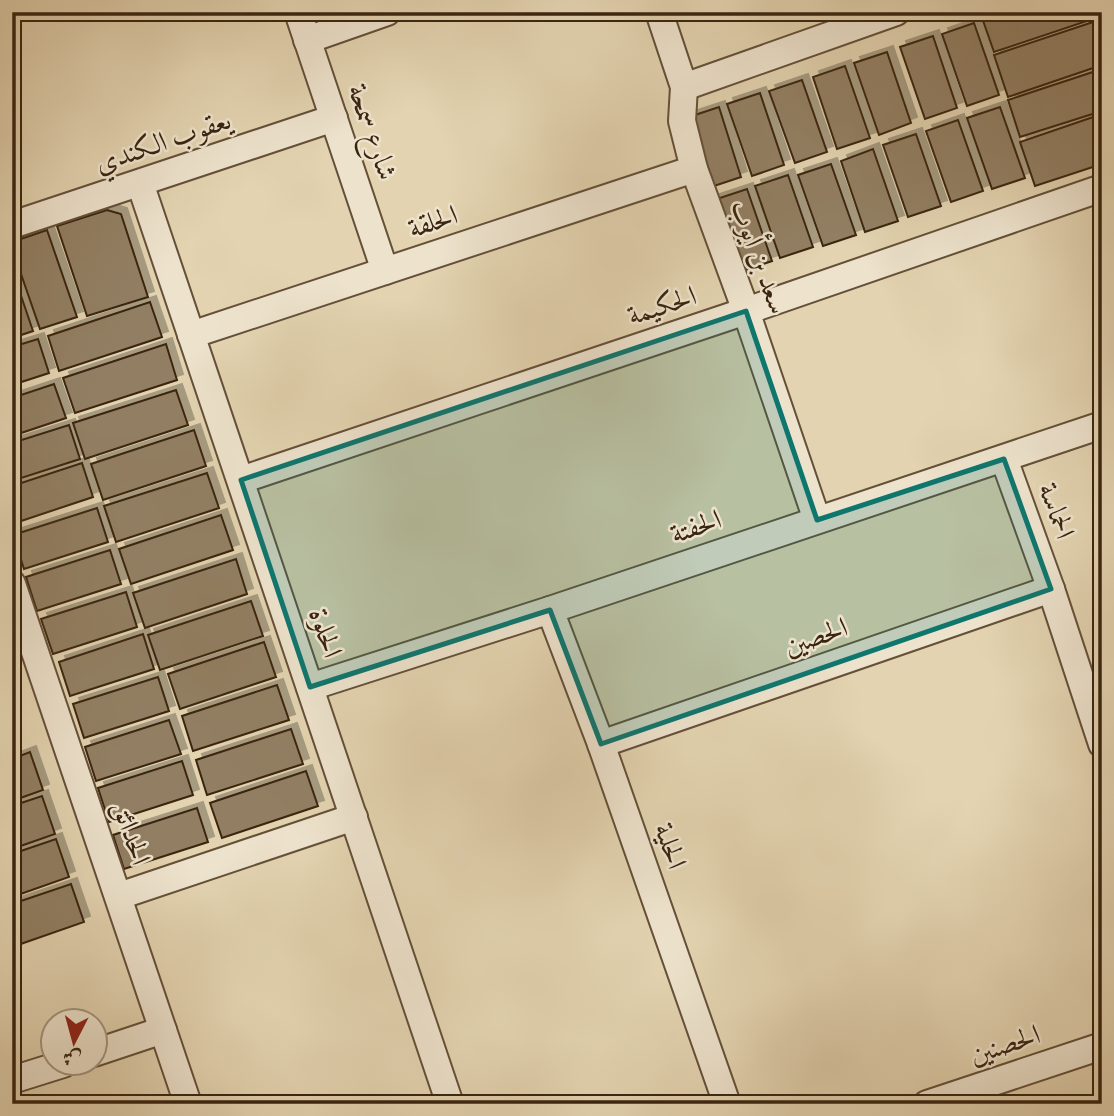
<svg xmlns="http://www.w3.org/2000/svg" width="1114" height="1116" font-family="'Libre Bodoni',Amiri,serif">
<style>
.building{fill:#927f63;stroke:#3a2510;stroke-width:2;filter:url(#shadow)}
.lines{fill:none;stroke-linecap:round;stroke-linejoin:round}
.minor-casing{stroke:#645038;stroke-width:30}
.minor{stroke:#ede2cc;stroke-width:26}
.marked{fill:#0f766e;fill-opacity:0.2;stroke:#0f766e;stroke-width:5;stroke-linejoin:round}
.labels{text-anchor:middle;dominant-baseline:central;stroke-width:5;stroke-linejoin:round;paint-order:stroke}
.street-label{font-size:28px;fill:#3a2510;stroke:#ede2cc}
</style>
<defs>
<filter id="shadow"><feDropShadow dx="6" dy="-6" stdDeviation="0" flood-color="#0004"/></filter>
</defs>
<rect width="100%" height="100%" fill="#e3d3b0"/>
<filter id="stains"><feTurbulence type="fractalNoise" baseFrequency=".00286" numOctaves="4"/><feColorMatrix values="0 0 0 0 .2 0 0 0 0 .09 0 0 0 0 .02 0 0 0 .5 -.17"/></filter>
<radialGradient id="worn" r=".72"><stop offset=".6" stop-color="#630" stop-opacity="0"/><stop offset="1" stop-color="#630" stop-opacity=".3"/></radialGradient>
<!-- building -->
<g class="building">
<polygon points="980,12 1097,12 1099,17 994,52"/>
<polygon points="1099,20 1102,27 1102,65 1008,97 994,55"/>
<polygon points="974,23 999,95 967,106 942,34"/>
<polygon points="933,36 957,108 925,119 900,47"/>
<polygon points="887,52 911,123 879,135 854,63"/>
<polygon points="845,66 870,138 837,149 813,77"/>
<polygon points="1102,69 1102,111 1020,137 1008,100"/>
<polygon points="802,80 827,152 795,163 769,91"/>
<polygon points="760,93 784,165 752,176 727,104"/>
<polygon points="719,107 741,177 711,187 689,117"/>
<polygon points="1000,107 1025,178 992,189 967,118"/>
<polygon points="1102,114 1102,164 1035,186 1020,142"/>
<polygon points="958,120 983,191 951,202 926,131"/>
<polygon points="916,134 941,206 908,217 883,145"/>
<polygon points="873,149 898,221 865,232 841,161"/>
<polygon points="831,164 856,235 823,246 798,175"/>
<polygon points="788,175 813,247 780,258 755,186"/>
<polygon points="747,189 772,261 739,272 714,200"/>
<polygon points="107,210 121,214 148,297 87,316 57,226"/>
<polygon points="47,230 77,317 40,329 12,248 12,242"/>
<polygon points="12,269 33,331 12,338"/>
<polygon points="150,302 162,337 59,371 48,336"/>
<polygon points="38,339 49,373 12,385 12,347"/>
<polygon points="166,344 177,380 75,413 63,378"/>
<polygon points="54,384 66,418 12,436 12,398"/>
<polygon points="176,390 188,425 85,459 73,423"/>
<polygon points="69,425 80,459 12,481 12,443"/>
<polygon points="194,430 206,466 103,500 91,464"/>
<polygon points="82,463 93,497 12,524 12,486"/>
<polygon points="207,473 219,508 116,542 104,506"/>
<polygon points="97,508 108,542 24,569 13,535"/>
<polygon points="221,515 233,550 131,584 119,549"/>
<polygon points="110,550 121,584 37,611 26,577"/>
<polygon points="236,559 247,594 145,628 133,593"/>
<polygon points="126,592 137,627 53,654 41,619"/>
<polygon points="251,601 263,636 160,670 148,635"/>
<polygon points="143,634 154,669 70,696 59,662"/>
<polygon points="264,642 276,677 180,709 168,674"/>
<polygon points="158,677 169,711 84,738 73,704"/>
<polygon points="277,685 289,720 193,751 182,716"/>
<polygon points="169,720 181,754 96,781 85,747"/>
<polygon points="291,729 303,764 207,795 196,760"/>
<polygon points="30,752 43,790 12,801 12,759"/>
<polygon points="182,761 193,795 109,822 98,788"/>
<polygon points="306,771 318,806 222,838 210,803"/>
<polygon points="42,796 55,834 12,849 12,806"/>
<polygon points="197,808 208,842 124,869 113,835"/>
<polygon points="56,839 69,877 12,897 12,854"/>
<polygon points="71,884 84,922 12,947 12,904"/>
</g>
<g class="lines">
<!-- minor casing -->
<g class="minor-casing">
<g id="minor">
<polyline points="298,12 385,271"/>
<polyline points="659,12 684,87 682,121 694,169 746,311 817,520"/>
<polyline points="307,40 387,12"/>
<polyline points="684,87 896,12"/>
<polyline points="140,183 450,1104"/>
<polyline points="12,225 334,118"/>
<polyline points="191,335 694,169"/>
<polyline points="1004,459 1051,589 1102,744"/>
<polyline points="241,480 746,311 1102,188"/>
<polyline points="12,584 188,1104"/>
<polyline points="550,610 601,744 727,1104"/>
<polyline points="310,687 550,610 1102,425"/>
<polyline points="601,744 1051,589"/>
<polyline points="119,896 354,817"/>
<polyline points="94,1053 163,1030"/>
<polyline points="12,1080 63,1064"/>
<polyline points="927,1104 1102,1046"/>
</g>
</g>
<!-- minor -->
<use href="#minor" class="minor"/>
</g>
<!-- marked area -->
<path class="marked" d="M746 311 817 520 1004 459 1051 589 601 744 550 610 310 687 241 480Z"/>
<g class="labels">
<!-- street labels -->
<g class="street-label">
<text transform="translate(372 132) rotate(71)">شارع سمحة</text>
<text transform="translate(163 142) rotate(-19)">يعقوب الكندي</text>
<text transform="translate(433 222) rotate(-18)">الحلقة</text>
<text transform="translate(759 257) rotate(70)">سعد بن أيوب</text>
<text transform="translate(662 306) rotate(-18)">الحكيمة</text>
<text transform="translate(1056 511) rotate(70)">الحماسة</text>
<text transform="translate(696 527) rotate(-19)">الحفتة</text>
<text transform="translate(325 633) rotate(71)">الحلوة</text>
<text transform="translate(816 637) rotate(-19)">الحصين</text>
<text transform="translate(131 833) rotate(71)">الحدائق</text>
<text transform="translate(670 846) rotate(71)">الحلية</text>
<text transform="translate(1005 1045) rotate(-18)">الحصنين</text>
</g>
</g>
<!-- margin -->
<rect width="1114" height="1116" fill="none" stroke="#e3d3b0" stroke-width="42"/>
<rect x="14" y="14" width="1086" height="1088" fill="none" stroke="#3a2510" stroke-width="3.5"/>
<rect x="21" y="21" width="1072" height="1074" fill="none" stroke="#3a2510" stroke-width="2"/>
<!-- north arrow -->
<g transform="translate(74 1042) rotate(186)"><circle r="33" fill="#ede2cc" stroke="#a59681" stroke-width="2"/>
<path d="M0-5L12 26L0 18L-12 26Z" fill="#8f2418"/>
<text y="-10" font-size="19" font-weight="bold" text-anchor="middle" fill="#3a2510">ش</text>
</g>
<rect width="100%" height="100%" filter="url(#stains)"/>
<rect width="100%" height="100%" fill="url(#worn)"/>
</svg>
